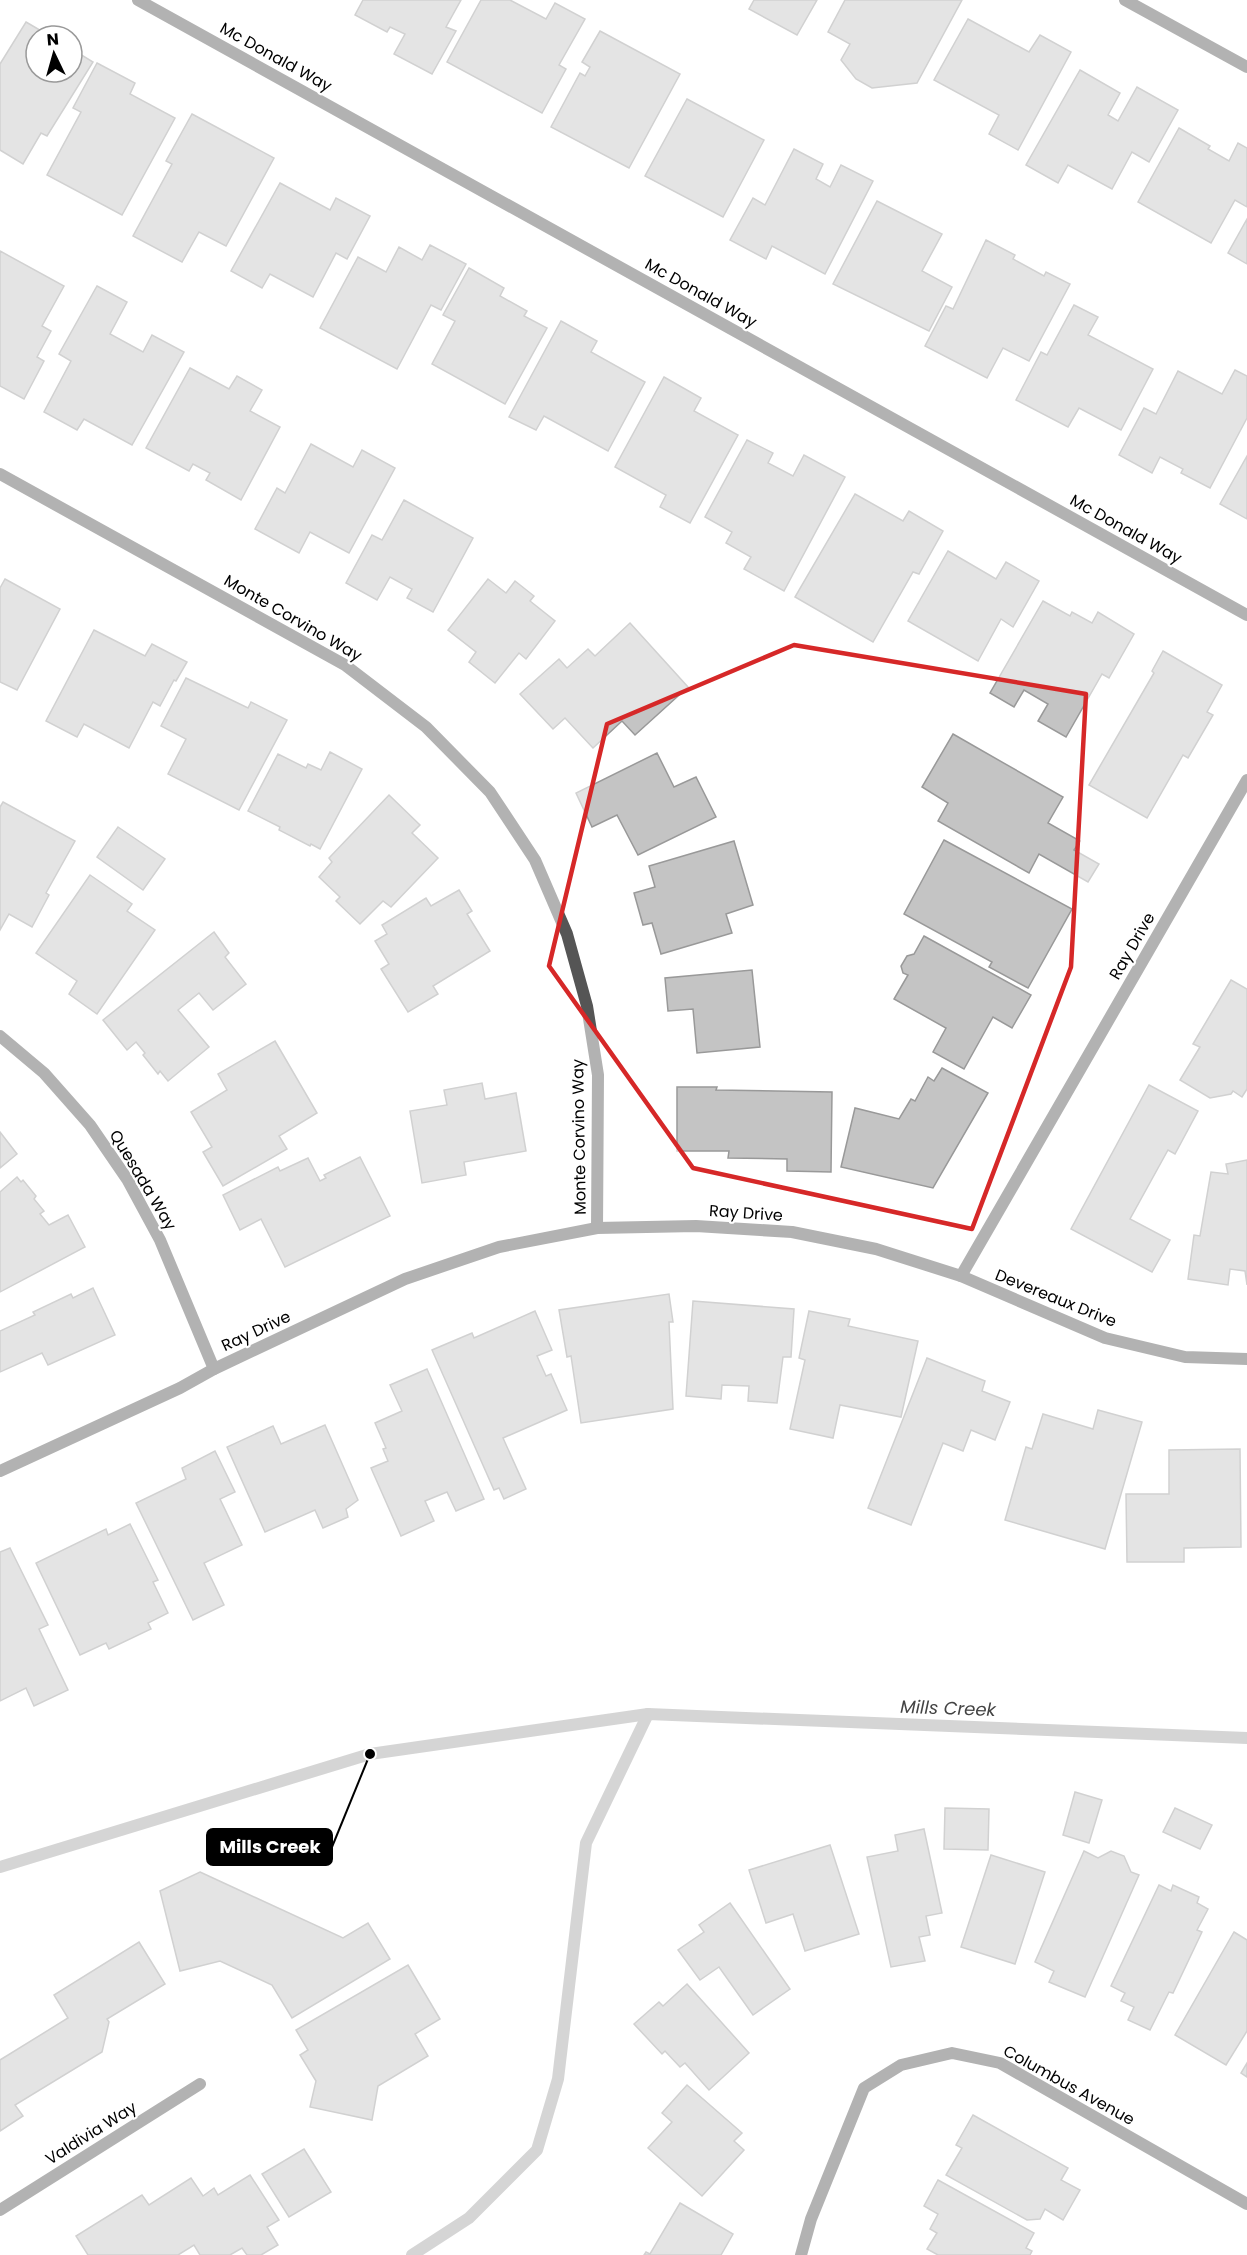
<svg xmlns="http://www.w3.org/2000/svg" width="1247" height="2255" font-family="Poppins,sans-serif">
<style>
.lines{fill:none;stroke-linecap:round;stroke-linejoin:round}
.stream{stroke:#a3a3a3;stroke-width:12}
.building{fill:#c4c4c4;stroke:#999;stroke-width:1.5}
.street{stroke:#555;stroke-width:12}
.marked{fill:none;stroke:#d62828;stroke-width:4.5;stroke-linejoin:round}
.labels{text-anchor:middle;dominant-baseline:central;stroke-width:4.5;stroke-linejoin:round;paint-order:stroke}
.street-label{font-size:16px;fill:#000;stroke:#fff}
.water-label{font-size:18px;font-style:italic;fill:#444;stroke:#fff}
.leader{fill:none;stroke:#000;stroke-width:2}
.callout-dot{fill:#000;stroke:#fff;stroke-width:2}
.callout{fill:#000;stroke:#000;stroke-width:2}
.callout-label{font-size:18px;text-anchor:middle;font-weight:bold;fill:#fff}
</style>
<rect width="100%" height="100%" fill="#fff"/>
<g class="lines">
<!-- stream -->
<g class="stream">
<polyline points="0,1867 370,1754 648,1714 1247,1738"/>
<polyline points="412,2255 469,2218 537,2150 558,2079 586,1843 648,1714"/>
</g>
</g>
<!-- building -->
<g class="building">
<polygon points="363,0 461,0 446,27 456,31 432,74 394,54 405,34 390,27 387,32 355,15"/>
<polygon points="481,0 510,0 546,19 555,3 585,19 559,65 566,69 542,113 447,62"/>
<polygon points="754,0 817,0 797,35 749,9"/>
<polygon points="845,0 962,0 917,83 872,88 856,79 841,60 850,44 828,32"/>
<polygon points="968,19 1029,52 1040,35 1071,52 1018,150 989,134 999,115 934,80"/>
<polygon points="26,22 50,36 36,36 36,72 72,72 72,49 93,62 47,136 41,133 23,164 0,150 0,64"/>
<polygon points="600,31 680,74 629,168 551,127 580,73 585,76 590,67 582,62"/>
<polygon points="97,63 135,83 130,94 175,118 122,215 47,175 81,112 73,108"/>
<polygon points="1080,70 1120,93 1108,115 1118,121 1137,87 1178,110 1149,162 1132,152 1112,189 1068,165 1058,183 1026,165"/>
<polygon points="687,99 764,140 723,217 645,176"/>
<polygon points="192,114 274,158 226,246 199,232 182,262 133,236 172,164 166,161"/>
<polygon points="1179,128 1210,146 1208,149 1229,161 1238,143 1247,148 1247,207 1235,200 1211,243 1138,202"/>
<polygon points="794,149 823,164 816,179 830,187 841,165 873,181 825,274 772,246 766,259 730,240 753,198 765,205"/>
<polygon points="280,183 330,210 336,198 370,216 347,259 336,253 313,297 270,274 262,288 231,271"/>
<polygon points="877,201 942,234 922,271 952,287 929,331 833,284"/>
<polygon points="1247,219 1247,264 1228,253"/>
<polygon points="986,240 1015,255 1013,259 1044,276 1046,272 1070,284 1029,361 1003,348 987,378 925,346 946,306 953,309"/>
<polygon points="430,245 466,264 441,310 431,305 397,369 320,328 358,257 386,272 399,247 422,260"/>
<polygon points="0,251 64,286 42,326 51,331 37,357 44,361 24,399 0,386"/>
<polygon points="469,268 504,288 500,296 527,311 524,316 547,328 505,404 432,364 455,321 443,315"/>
<polygon points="97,286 127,302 110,334 143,352 152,335 184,352 132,445 84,419 77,430 44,412 71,361 59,354"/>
<polygon points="1074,305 1098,317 1088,335 1153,369 1121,430 1079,408 1068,427 1016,400 1041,352 1047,355"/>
<polygon points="561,321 597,341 591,352 645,382 608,451 544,416 536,430 509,417"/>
<polygon points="190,368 229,389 237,376 262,390 250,411 280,427 241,500 206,480 210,473 193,464 189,471 146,448"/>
<polygon points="1235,370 1247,376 1247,418 1210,488 1181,473 1183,469 1160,457 1152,473 1119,455 1144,408 1156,414 1178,371 1222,394"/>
<polygon points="664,377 701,398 694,411 738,435 690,523 660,507 666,495 615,467"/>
<polygon points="747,440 773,453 768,463 793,476 804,455 845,477 784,591 744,569 751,557 726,543 732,532 705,517"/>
<polygon points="311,444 353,467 362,450 395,468 349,553 310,532 299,553 255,529 277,488 285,493"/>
<polygon points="1247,456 1247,519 1220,504"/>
<polygon points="855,494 903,521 909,511 943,531 919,574 913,572 873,642 795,597"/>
<polygon points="404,500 473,538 433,612 407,598 412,589 390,577 377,600 346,583 372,535 382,540"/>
<polygon points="948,551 996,579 1006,562 1039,581 1013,627 1001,619 978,661 908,621"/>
<polygon points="5,579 60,609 17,690 0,682 0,588"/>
<polygon points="488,579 506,593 515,581 534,596 530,601 555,621 526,659 519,653 495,683 469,662 476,652 448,630"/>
<polygon points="1043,601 1070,616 1072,612 1092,623 1098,612 1134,634 1109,678 1102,674 1066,737 1038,721 1048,704 1024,690 1014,707 990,693"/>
<polygon points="630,623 688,687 635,735 622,721 593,748 565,718 553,729 520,694 559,659 567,668 588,649 595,656"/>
<polygon points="94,630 145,656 152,644 187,662 176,681 174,680 160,706 153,702 129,748 84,724 77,737 46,721"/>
<polygon points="1163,651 1222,685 1207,712 1213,715 1188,758 1183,755 1147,818 1089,785 1154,673 1152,671"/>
<polygon points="186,678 248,708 251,702 287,720 239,810 168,774 186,739 161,726"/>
<polygon points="953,734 1063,797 1048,823 1080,841 1074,850 1099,864 1088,882 1039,854 1029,873 938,821 948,803 922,787"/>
<polygon points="330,752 362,769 320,849 311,844 310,846 279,830 280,827 248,811 278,754 306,768 308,764 321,770"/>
<polygon points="657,753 674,787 696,777 716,817 638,855 617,815 592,827 576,793"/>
<polygon points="389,795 420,825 412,833 438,858 391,907 383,901 360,924 336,901 340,897 319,877 332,862 329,858"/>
<polygon points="3,802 75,841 46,893 49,895 32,927 9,914 0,930 0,807"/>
<polygon points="118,827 165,859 143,890 97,857"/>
<polygon points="944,840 1072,909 1028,988 989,967 992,962 904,914"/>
<polygon points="734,841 753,905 726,914 732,933 661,954 652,923 643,925 634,893 655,887 649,866"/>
<polygon points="90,875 132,904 127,911 155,930 97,1014 69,994 77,981 36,953"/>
<polygon points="459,890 472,911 467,914 490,951 433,986 438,994 408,1012 381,969 389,964 375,941 387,934 382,925 426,898 431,906"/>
<polygon points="214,932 229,953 225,957 246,984 213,1010 199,993 178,1010 209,1047 168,1081 160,1071 158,1074 143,1055 145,1053 136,1042 127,1050 103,1020"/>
<polygon points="924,936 1031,995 1012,1028 993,1017 964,1069 933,1052 946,1028 894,999 908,975 903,973 901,966 907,956 914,954"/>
<polygon points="752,970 760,1047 697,1053 693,1009 668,1011 665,978"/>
<polygon points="1231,980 1247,989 1247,1089 1242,1097 1233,1091 1231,1094 1210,1098 1180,1080 1200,1047 1193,1044"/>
<polygon points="275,1041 317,1113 279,1136 287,1149 223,1186 203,1152 212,1147 191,1112 227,1090 218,1074"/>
<polygon points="942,1068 988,1093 933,1188 841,1167 855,1108 899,1119 911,1099 915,1101 928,1077 934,1081"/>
<polygon points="482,1083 485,1099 516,1093 526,1151 464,1162 466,1175 422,1183 410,1111 447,1105 444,1090"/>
<polygon points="1149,1085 1198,1111 1175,1154 1168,1150 1130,1219 1170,1240 1152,1272 1071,1229"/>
<polygon points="677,1087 717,1087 716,1090 832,1092 831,1172 787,1171 787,1159 728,1158 729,1151 677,1151"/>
<polygon points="0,1132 17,1154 0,1168"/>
<polygon points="360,1157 390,1216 285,1267 261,1219 240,1230 223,1195 278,1167 280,1171 308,1158 320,1181 326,1178 324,1175"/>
<polygon points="1247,1160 1247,1285 1245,1271 1230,1269 1228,1285 1188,1279 1194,1235 1200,1236 1211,1172 1228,1174 1226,1164"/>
<polygon points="17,1177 21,1182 23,1180 36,1196 34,1199 44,1211 40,1214 49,1225 68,1215 85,1247 0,1292 0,1192"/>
<polygon points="93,1288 115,1335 48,1365 42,1353 0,1372 0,1331 35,1315 33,1312 71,1294 73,1298"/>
<polygon points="669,1294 673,1322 669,1322 673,1409 581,1423 571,1356 567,1357 559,1310"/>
<polygon points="693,1301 794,1309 791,1357 783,1357 777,1403 748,1401 749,1386 722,1385 721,1399 686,1396"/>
<polygon points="535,1311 552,1350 537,1356 546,1376 551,1374 567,1410 503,1438 526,1489 504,1499 499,1488 494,1490 432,1350 472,1333 474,1338"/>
<polygon points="809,1311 850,1319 848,1326 918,1341 901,1417 840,1405 833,1438 790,1429 805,1360 799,1358"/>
<polygon points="927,1358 985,1381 982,1391 1010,1402 995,1440 971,1430 963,1451 943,1443 911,1525 868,1508"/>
<polygon points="427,1369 484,1499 456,1511 447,1492 425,1501 434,1521 401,1536 371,1468 388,1461 383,1449 386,1448 375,1423 402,1411 390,1385"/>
<polygon points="1098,1410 1142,1422 1105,1549 1005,1520 1026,1447 1032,1449 1043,1414 1093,1429"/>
<polygon points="325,1425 358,1500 346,1509 348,1517 323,1528 315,1510 265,1532 227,1447 273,1426 281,1444"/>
<polygon points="1240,1449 1241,1547 1184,1548 1184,1562 1127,1562 1126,1494 1169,1494 1169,1450"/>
<polygon points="215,1451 235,1492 220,1499 242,1545 204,1563 224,1605 193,1620 136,1503 186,1479 182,1468"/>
<polygon points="130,1524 158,1580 153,1582 168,1613 148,1623 151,1629 109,1649 106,1643 80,1655 36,1563 106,1529 108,1535"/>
<polygon points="10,1548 48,1625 39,1629 68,1690 34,1706 26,1688 0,1701 0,1552"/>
<polygon points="1075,1792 1102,1800 1089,1843 1063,1835"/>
<polygon points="945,1808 989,1809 988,1850 944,1849"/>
<polygon points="1175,1808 1212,1825 1200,1849 1163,1832"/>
<polygon points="924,1829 942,1913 926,1916 930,1935 919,1937 925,1961 891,1967 867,1857 898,1851 895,1835"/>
<polygon points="830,1845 859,1934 805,1951 793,1914 766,1923 749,1870"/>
<polygon points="1084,1851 1098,1858 1111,1851 1124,1856 1131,1872 1139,1875 1085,1997 1049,1982 1054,1971 1035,1962"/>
<polygon points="991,1855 1045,1872 1015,1964 961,1947"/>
<polygon points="200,1872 343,1938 368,1923 390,1959 292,2018 272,1985 220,1961 180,1971 160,1891"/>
<polygon points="1159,1885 1171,1891 1173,1885 1199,1897 1197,1903 1208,1909 1197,1930 1202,1932 1173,1993 1169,1992 1150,2030 1128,2020 1134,2007 1121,2001 1125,1993 1111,1986"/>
<polygon points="730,1903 790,1989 753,2015 719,1967 700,1980 678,1950 704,1932 699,1925"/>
<polygon points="1234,1932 1247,1940 1247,2031 1226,2065 1175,2035"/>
<polygon points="139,1942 165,1984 107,2019 109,2022 102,2052 15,2105 23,2116 0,2131 0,2060 68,2018 54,1995"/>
<polygon points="408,1965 440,2019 415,2034 428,2056 378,2086 372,2120 310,2107 316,2081 300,2055 308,2050 296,2030"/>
<polygon points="687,1984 749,2053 709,2090 685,2063 680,2067 665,2051 662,2054 634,2024 659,2002 663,2006"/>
<polygon points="1247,2063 1247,2077 1241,2073"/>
<polygon points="687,2085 742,2133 734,2141 744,2150 702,2196 648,2148 672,2122 662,2113"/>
<polygon points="973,2115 1068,2168 1061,2180 1080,2190 1063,2220 1045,2209 1040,2219 1027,2220 946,2175 962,2148 956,2145"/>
<polygon points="304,2149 331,2192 289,2217 262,2174"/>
<polygon points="250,2175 279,2220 267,2227 278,2245 261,2255 247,2255 242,2248 230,2255 200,2255 194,2245 178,2255 88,2255 76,2236 142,2195 149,2205 191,2178 203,2196 214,2188 218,2195"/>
<polygon points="938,2180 1034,2233 1026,2248 1032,2251 1030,2255 938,2255 927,2249 937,2233 930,2229 938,2214 924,2206"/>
<polygon points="680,2203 733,2234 721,2255 644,2255 646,2252 650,2254"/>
</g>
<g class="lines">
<!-- street -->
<g class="street">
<polyline points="138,0 1247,615"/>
<polyline points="1125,0 1247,67"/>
<polyline points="0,474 345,665 426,727 490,792 535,860 567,934 587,1006 598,1075 597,1228"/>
<polyline points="0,1036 44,1073 90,1125 127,1179 160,1240 214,1369"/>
<polyline points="961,1276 1247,780"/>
<polyline points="0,1471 180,1388 214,1369 405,1279 499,1247 597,1228 696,1226 792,1232 876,1249 961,1276 1105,1338 1185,1357 1247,1359"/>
<polyline points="0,2210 200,2084"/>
<polyline points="801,2255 811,2219 864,2088 901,2065 952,2053 1000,2063 1247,2204"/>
</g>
</g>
<!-- marked area -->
<path d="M0 0H1247V2255H0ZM794 645 1086 694 1071 967 972 1229 693 1168 549 966 607 724Z" fill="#fff" fill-opacity=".55" fill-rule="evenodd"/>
<path class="marked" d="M794 645 1086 694 1071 967 972 1229 693 1168 549 966 607 724Z"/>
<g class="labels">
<!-- street labels -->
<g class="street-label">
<text transform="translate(276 57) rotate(29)">Mc Donald Way</text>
<text transform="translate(701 293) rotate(29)">Mc Donald Way</text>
<text transform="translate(1126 529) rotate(29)">Mc Donald Way</text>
<text transform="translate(293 618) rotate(30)">Monte Corvino Way</text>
<text transform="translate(1132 946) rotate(-60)">Ray Drive</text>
<text transform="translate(579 1137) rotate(-91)">Monte Corvino Way</text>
<text transform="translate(143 1180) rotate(59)">Quesada Way</text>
<text transform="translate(746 1213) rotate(4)">Ray Drive</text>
<text transform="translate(1056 1298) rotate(22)">Devereaux Drive</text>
<text transform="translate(256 1331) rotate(-25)">Ray Drive</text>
<text transform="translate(1069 2085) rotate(29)">Columbus Avenue</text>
<text transform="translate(91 2133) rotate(-32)">Valdivia Way</text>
</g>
<!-- water labels -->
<g class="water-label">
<text transform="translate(948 1708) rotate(2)">Mills Creek</text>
</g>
</g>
<!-- callouts -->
<path class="leader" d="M370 1754L332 1847"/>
<circle class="callout-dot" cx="370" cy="1754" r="6"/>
<rect class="callout" x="207" y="1829" width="125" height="36" rx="6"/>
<g class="callout-label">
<text x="270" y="1853">Mills Creek</text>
</g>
<!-- north arrow -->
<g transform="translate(54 54) rotate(355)"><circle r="28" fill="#ffffff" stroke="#999999" stroke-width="1.5"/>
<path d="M0-4.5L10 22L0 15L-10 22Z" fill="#000000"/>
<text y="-9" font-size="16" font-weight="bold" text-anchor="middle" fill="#000000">N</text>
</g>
</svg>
